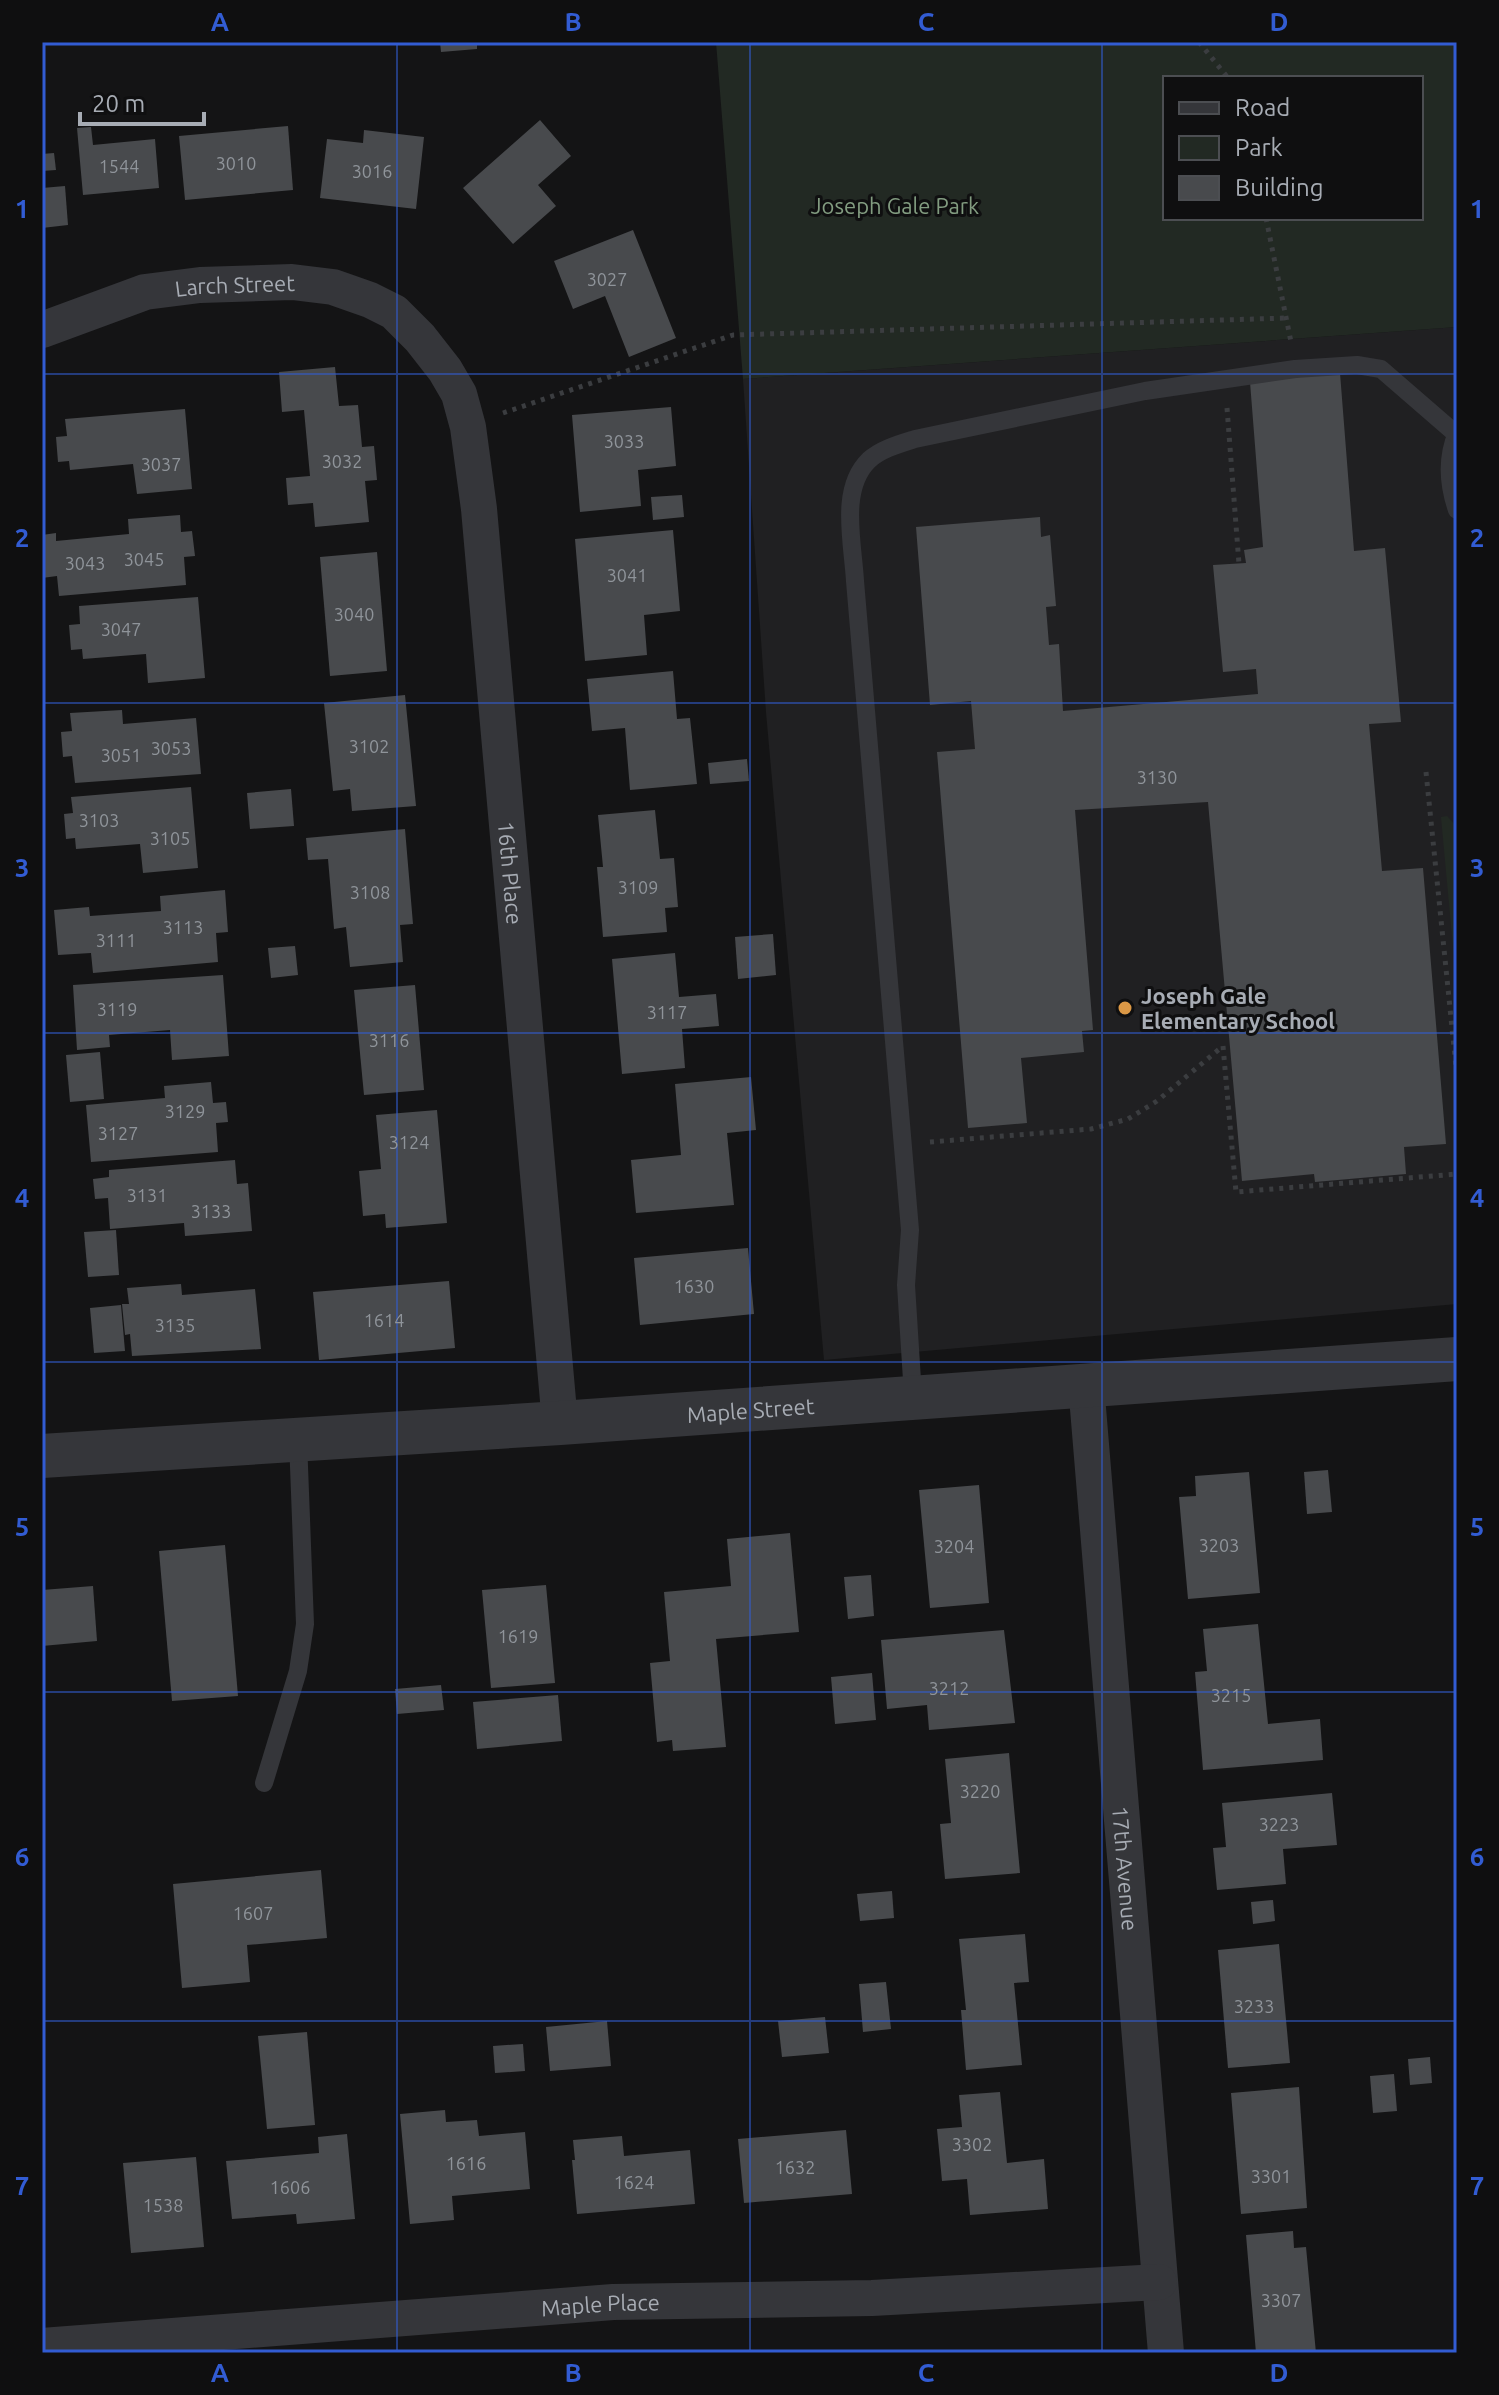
<svg xmlns="http://www.w3.org/2000/svg" width="1499" height="2395" font-family="Ubuntu,sans-serif">
<style>
.built{fill:#202022}
.green{fill:#222923;fill-rule:evenodd}
.building{fill:#484a4d}
.lines{fill:none;stroke-linecap:round;stroke-linejoin:round}
.path{stroke:#3b3d40;stroke-width:5;stroke-dasharray:4 6;stroke-linecap:butt}
.service{stroke:#35363a;stroke-width:18}
.minor{stroke:#35363a;stroke-width:36}
.tertiary{stroke:#35363a;stroke-width:44}
.grid{fill:none;stroke:#325cd3;stroke-width:2;stroke-opacity:0.55}
.poi-dot{fill:#db9846;stroke:#0f0f10;stroke-width:3}
.labels{text-anchor:middle;dominant-baseline:central;stroke-width:6;stroke-linejoin:round;paint-order:stroke}
.number-label{font-size:18px;fill:#8f949a}
.park-label{font-size:22px;fill:#829c80;stroke:#0f0f10}
.street-label{font-size:22px;fill:#a7acb4;stroke:#0f0f10}
.poi-label{font-size:22px;font-weight:bold;fill:#a7acb4;stroke:#0f0f10;text-anchor:start}
.neatline{fill:none;stroke:#325cd3;stroke-width:3}
.grid-label{font-size:26px;text-anchor:middle;font-weight:bold;fill:#325cd3}
</style>
<rect width="100%" height="100%" fill="#141415"/>
<!-- built -->
<polygon class="built" points="1457,327 1457,1304 824,1360 766,712 743,379"/>
<!-- green -->
<g class="green">
<path d="M716 42H1457V327L743 379ZM1165 78H1421V218H1165Z"/>
<polygon points="1447,816 1457,827 1457,990 1441,817"/>
</g>
<!-- building -->
<g class="building">
<polygon points="440,42 477,42 477,49 441,52"/>
<polygon points="540,120 571,156 538,185 556,206 513,244 463,188"/>
<polygon points="288,126 293,190 185,200 179,136"/>
<polygon points="91,127 93,145 155,139 159,188 83,195 77,128"/>
<polygon points="364,130 424,137 416,209 320,198 327,139 363,143"/>
<polygon points="54,153 56,170 42,171 42,154"/>
<polygon points="65,186 68,225 42,228 42,188"/>
<polygon points="633,230 676,338 629,357 605,296 573,309 554,261"/>
<polygon points="335,367 339,406 358,405 362,447 374,446 377,480 365,481 369,522 315,527 313,503 288,505 286,478 310,476 304,410 282,412 279,372"/>
<polygon points="1340,373 1354,551 1385,548 1401,722 1369,724 1382,871 1423,868 1446,1144 1404,1147 1406,1174 1315,1182 1314,1174 1242,1181 1208,802 1075,810 1093,1030 1082,1031 1084,1052 1021,1058 1027,1123 968,1128 937,752 975,749 971,701 930,705 916,527 1040,517 1041,537 1050,535 1056,606 1046,607 1049,645 1059,644 1063,711 1258,694 1256,669 1223,672 1213,565 1246,563 1244,550 1263,547 1250,382"/>
<polygon points="671,407 676,466 638,470 641,506 580,512 572,415"/>
<polygon points="185,409 192,489 137,494 133,464 70,470 69,461 58,462 56,437 67,436 65,419"/>
<polygon points="682,495 684,517 653,520 651,497"/>
<polygon points="180,515 181,532 192,531 195,556 184,557 186,585 59,596 57,576 42,578 42,535 56,533 56,541 129,534 128,519"/>
<polygon points="673,530 680,611 644,615 647,655 585,661 575,539"/>
<polygon points="377,552 387,671 330,676 320,557"/>
<polygon points="198,597 205,678 148,683 146,654 83,659 82,649 71,650 69,625 80,624 79,606"/>
<polygon points="673,671 677,719 690,718 697,784 630,790 625,728 592,731 587,679"/>
<polygon points="405,695 416,806 352,811 350,789 333,791 324,703"/>
<polygon points="122,710 123,724 196,718 201,774 75,783 72,756 63,757 61,732 72,731 70,713"/>
<polygon points="747,759 749,781 710,784 708,763"/>
<polygon points="191,787 198,868 143,873 140,844 76,849 75,838 66,839 64,814 73,813 71,797"/>
<polygon points="291,789 294,826 250,829 247,793"/>
<polygon points="655,810 660,859 674,858 678,907 665,908 667,932 603,937 597,867 603,867 598,815"/>
<polygon points="405,829 413,924 400,925 403,962 350,967 346,927 334,929 328,859 308,860 306,838"/>
<polygon points="225,890 228,932 216,933 218,962 93,973 91,953 58,955 54,910 89,907 90,916 161,911 160,896"/>
<polygon points="773,934 776,975 738,979 735,937"/>
<polygon points="295,946 298,975 271,978 268,948"/>
<polygon points="675,953 679,997 716,994 719,1026 682,1029 685,1068 622,1074 612,959"/>
<polygon points="223,975 229,1056 172,1060 170,1030 109,1035 110,1047 77,1050 73,985"/>
<polygon points="415,985 424,1090 364,1095 354,990"/>
<polygon points="100,1052 104,1099 70,1102 66,1055"/>
<polygon points="751,1077 756,1130 727,1133 734,1205 636,1213 631,1160 681,1155 675,1084"/>
<polygon points="211,1082 213,1103 226,1102 228,1122 216,1123 218,1152 91,1162 86,1105 165,1098 164,1086"/>
<polygon points="437,1110 447,1223 386,1228 385,1214 363,1216 359,1171 381,1169 376,1115"/>
<polygon points="235,1160 237,1184 248,1183 252,1231 185,1236 184,1223 110,1229 108,1198 95,1199 93,1179 109,1177 109,1170"/>
<polygon points="116,1230 119,1275 88,1277 84,1232"/>
<polygon points="748,1248 754,1314 640,1325 634,1258"/>
<polygon points="449,1281 455,1348 319,1360 313,1292"/>
<polygon points="181,1284 182,1295 255,1289 261,1349 132,1356 130,1334 125,1335 122,1304 129,1304 127,1288"/>
<polygon points="121,1305 125,1351 94,1353 90,1308"/>
<polygon points="1328,1470 1332,1512 1307,1514 1304,1472"/>
<polygon points="1249,1472 1260,1593 1188,1599 1179,1497 1196,1496 1195,1476"/>
<polygon points="979,1485 989,1603 930,1608 919,1490"/>
<polygon points="790,1533 799,1632 716,1639 726,1747 673,1751 672,1740 657,1742 650,1663 670,1661 664,1592 731,1586 727,1539"/>
<polygon points="225,1545 238,1696 172,1701 159,1551"/>
<polygon points="871,1575 874,1616 848,1619 844,1577"/>
<polygon points="546,1585 555,1683 491,1688 482,1590"/>
<polygon points="93,1586 97,1641 42,1646 42,1590"/>
<polygon points="1258,1624 1268,1724 1320,1719 1323,1760 1203,1770 1195,1672 1207,1671 1203,1629"/>
<polygon points="1004,1630 1015,1723 929,1730 927,1705 887,1709 881,1640"/>
<polygon points="872,1673 876,1720 835,1724 831,1677"/>
<polygon points="441,1685 444,1710 397,1714 395,1689"/>
<polygon points="558,1695 562,1741 477,1749 473,1702"/>
<polygon points="1009,1753 1020,1873 945,1879 940,1824 951,1823 945,1759"/>
<polygon points="1332,1793 1337,1845 1283,1849 1286,1884 1217,1890 1213,1848 1226,1847 1222,1803"/>
<polygon points="321,1870 327,1938 247,1945 250,1982 182,1988 173,1884"/>
<polygon points="892,1891 894,1918 860,1921 857,1894"/>
<polygon points="1273,1900 1275,1921 1253,1924 1251,1902"/>
<polygon points="1025,1934 1029,1982 1014,1983 1022,2065 966,2070 961,2010 966,2010 959,1939"/>
<polygon points="1279,1944 1290,2063 1228,2068 1218,1950"/>
<polygon points="886,1982 891,2029 863,2032 859,1984"/>
<polygon points="825,2017 829,2053 782,2057 778,2021"/>
<polygon points="607,2021 611,2066 550,2071 546,2027"/>
<polygon points="307,2032 315,2125 267,2129 258,2036"/>
<polygon points="523,2044 525,2071 495,2073 493,2046"/>
<polygon points="1430,2057 1432,2083 1410,2085 1408,2059"/>
<polygon points="1394,2074 1397,2111 1373,2113 1370,2076"/>
<polygon points="1299,2087 1307,2208 1241,2214 1231,2093"/>
<polygon points="1000,2092 1007,2163 1044,2159 1048,2209 970,2215 967,2179 942,2181 937,2129 962,2127 959,2095"/>
<polygon points="445,2110 446,2122 477,2120 479,2136 525,2132 530,2189 452,2196 454,2220 410,2224 400,2114"/>
<polygon points="846,2130 852,2194 744,2203 738,2139"/>
<polygon points="347,2134 355,2219 297,2224 296,2214 232,2219 226,2161 319,2153 318,2137"/>
<polygon points="622,2136 624,2156 690,2150 695,2204 577,2214 572,2160 575,2160 573,2140"/>
<polygon points="196,2157 204,2247 131,2253 123,2163"/>
<polygon points="1293,2231 1294,2248 1306,2247 1316,2353 1256,2353 1246,2235"/>
</g>
<g class="lines">
<!-- path -->
<g class="path">
<polyline points="1199,42 1228,78"/>
<polyline points="1266,218 1291,342"/>
<polyline points="1227,408 1239,564"/>
<polyline points="503,413 733,335 1287,318"/>
<polyline points="1426,772 1457,1077"/>
<polyline points="1223,1046 1236,1192 1457,1174"/>
<polyline points="930,1142 1091,1129 1128,1119 1157,1101 1223,1046"/>
</g>
<!-- service -->
<g class="service">
<path d="M1457 433C1446 459 1448 484 1457 510"/>
<path d="M913 1396 906 1285 910 1230 855 581C853 543 839 489 869 460 881 449 899 444 915 439L1145 391 1295 369 1357 365 1381 369 1456 434"/>
<polyline points="264,1783 298,1671 305,1624 298,1440"/>
</g>
<!-- minor -->
<g class="minor">
<path id="s1" d="M42 330 145 292 200 285 292 282 333 287 370 300 394 312 420 338 445 370 459 394 468 427 479 509 560 1423"/>
<path id="s2" d="M1086 1384 1166 2353"/>
<path id="s3" d="M42 2346 613 2302 872 2298 1159 2282"/>
</g>
<!-- tertiary -->
<path class="tertiary" id="s4" d="M42 1456 560 1423 1457 1359"/>
</g>
<!-- grid -->
<path class="grid" d="M397 42V2353M750 42V2353M1102 42V2353M42 374H1457M42 703H1457M42 1033H1457M42 1362H1457M42 1692H1457M42 2021H1457"/>
<!-- markers -->
<circle class="poi-dot" cx="1125" cy="1008" r="8"/>
<g class="labels">
<!-- number labels -->
<g class="number-label">
<text x="236" y="163">3010</text>
<text x="119" y="166">1544</text>
<text x="372" y="171">3016</text>
<text x="607" y="279">3027</text>
<text x="624" y="441">3033</text>
<text x="342" y="461">3032</text>
<text x="161" y="464">3037</text>
<text x="144" y="559">3045</text>
<text x="85" y="563">3043</text>
<text x="627" y="575">3041</text>
<text x="354" y="614">3040</text>
<text x="121" y="629">3047</text>
<text x="369" y="746">3102</text>
<text x="171" y="748">3053</text>
<text x="121" y="755">3051</text>
<text x="1157" y="777">3130</text>
<text x="99" y="820">3103</text>
<text x="170" y="838">3105</text>
<text x="638" y="887">3109</text>
<text x="370" y="892">3108</text>
<text x="183" y="927">3113</text>
<text x="116" y="940">3111</text>
<text x="117" y="1009">3119</text>
<text x="667" y="1012">3117</text>
<text x="389" y="1040">3116</text>
<text x="185" y="1111">3129</text>
<text x="118" y="1133">3127</text>
<text x="409" y="1142">3124</text>
<text x="147" y="1195">3131</text>
<text x="211" y="1211">3133</text>
<text x="694" y="1286">1630</text>
<text x="384" y="1320">1614</text>
<text x="175" y="1325">3135</text>
<text x="1219" y="1545">3203</text>
<text x="954" y="1546">3204</text>
<text x="518" y="1636">1619</text>
<text x="949" y="1688">3212</text>
<text x="1231" y="1695">3215</text>
<text x="980" y="1791">3220</text>
<text x="1279" y="1824">3223</text>
<text x="253" y="1913">1607</text>
<text x="1254" y="2006">3233</text>
<text x="972" y="2144">3302</text>
<text x="466" y="2163">1616</text>
<text x="795" y="2167">1632</text>
<text x="1271" y="2176">3301</text>
<text x="634" y="2182">1624</text>
<text x="290" y="2187">1606</text>
<text x="163" y="2205">1538</text>
<text x="1281" y="2300">3307</text>
</g>
<!-- park labels -->
<g class="park-label">
<text x="895" y="205">Joseph Gale Park</text>
</g>
<!-- street labels -->
<g class="street-label">
<text stroke="none"><textPath href="#s1" startOffset="200">Larch Street</textPath></text>
<text stroke="none"><textPath href="#s1" startOffset="952">16th Place</textPath></text>
<text stroke="none"><textPath href="#s4" startOffset="710">Maple Street</textPath></text>
<text stroke="none"><textPath href="#s2" startOffset="486">17th Avenue</textPath></text>
<text stroke="none"><textPath href="#s3" startOffset="560">Maple Place</textPath></text>
</g>
<!-- poi labels -->
<g class="poi-label">
<text x="1141" y="995">Joseph Gale<tspan x="1141" dy="25">Elementary School</tspan></text>
</g>
</g>
<!-- border -->
<rect width="1499" height="2395" fill="none" stroke="#0f0f10" stroke-width="88"/>
<!-- legend -->
<rect x="1163" y="76" width="260" height="144" fill="#0f0f10" stroke="#4c4e52" stroke-width="2"/>
<rect x="1179" y="102" width="40" height="12" fill="#35363a" stroke="#4c4e52" stroke-width="2"/>
<text x="1235" y="116" font-size="24" fill="#a7acb4">Road</text>
<rect x="1179" y="136" width="40" height="24" fill="#222923" stroke="#4c4e52" stroke-width="2"/>
<text x="1235" y="156" font-size="24" fill="#a7acb4">Park</text>
<rect x="1179" y="176" width="40" height="24" fill="#484a4d" stroke="#4c4e52" stroke-width="2"/>
<text x="1235" y="196" font-size="24" fill="#a7acb4">Building</text>
<!-- scale -->
<path d="M80 112v12h124v-12" fill="none" stroke="#a7acb4" stroke-width="4"/>
<text x="92" y="112" font-size="24" fill="#a7acb4" stroke="#0f0f10" stroke-width="6" paint-order="stroke">20 m</text>
<rect x="44" y="44" width="1411" height="2307" class="neatline"/>
<g class="grid-label">
<text x="220" y="31">A</text>
<text x="573" y="31">B</text>
<text x="926" y="31">C</text>
<text x="1279" y="31">D</text>
<text x="22" y="218">1</text>
<text x="1477" y="218">1</text>
<text x="22" y="547">2</text>
<text x="1477" y="547">2</text>
<text x="22" y="877">3</text>
<text x="1477" y="877">3</text>
<text x="22" y="1207">4</text>
<text x="1477" y="1207">4</text>
<text x="22" y="1536">5</text>
<text x="1477" y="1536">5</text>
<text x="22" y="1866">6</text>
<text x="1477" y="1866">6</text>
<text x="22" y="2195">7</text>
<text x="1477" y="2195">7</text>
<text x="220" y="2382">A</text>
<text x="573" y="2382">B</text>
<text x="926" y="2382">C</text>
<text x="1279" y="2382">D</text>
</g>
</svg>
